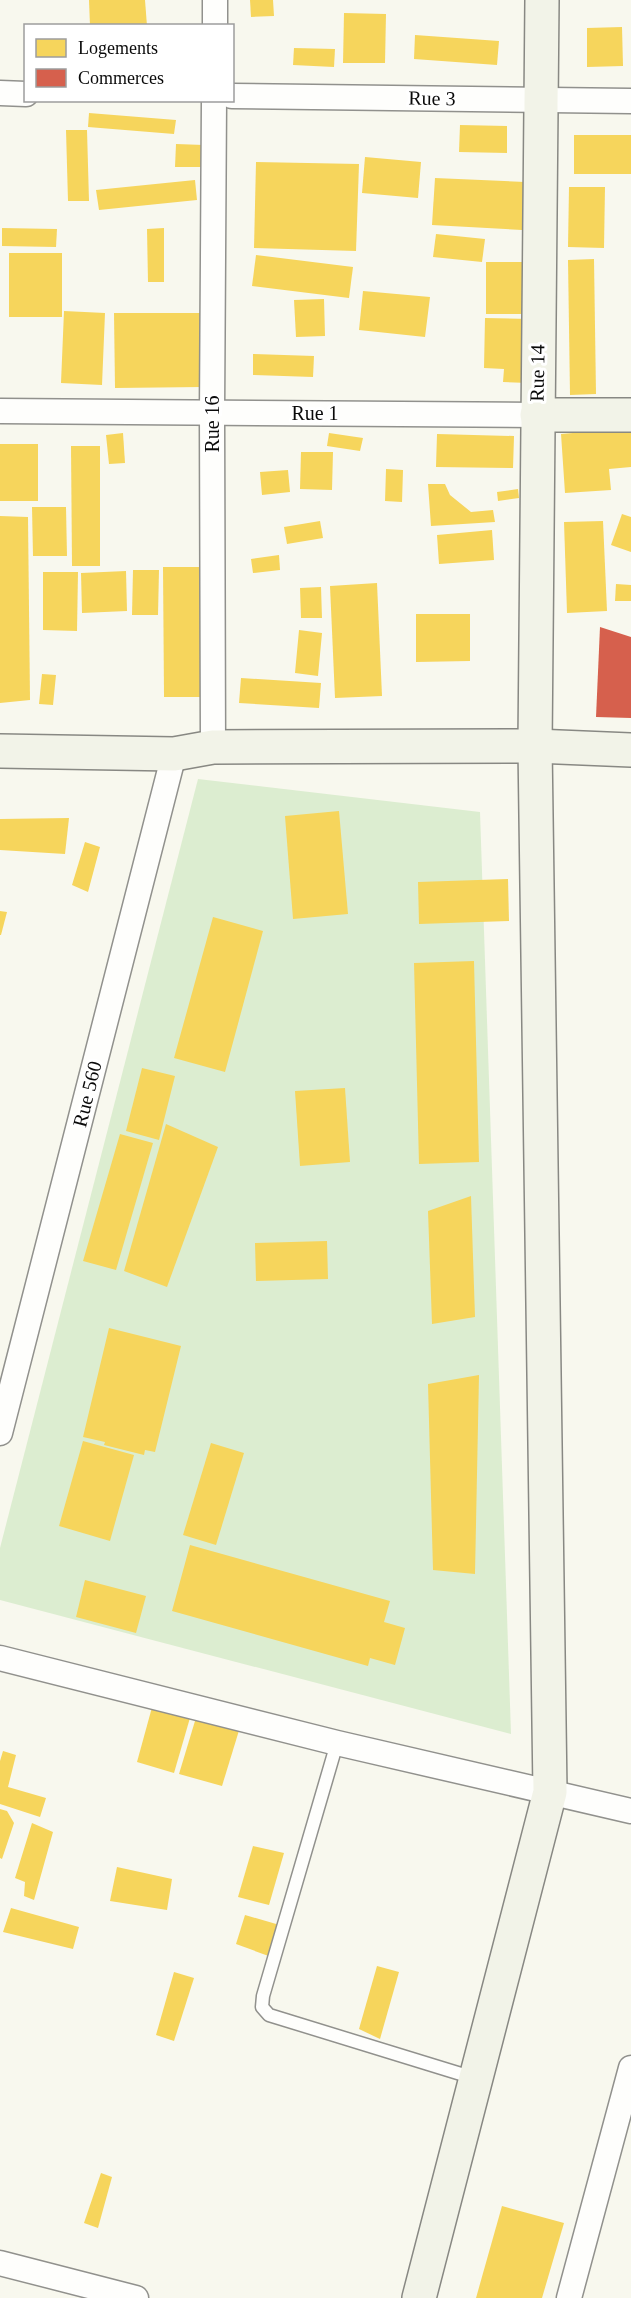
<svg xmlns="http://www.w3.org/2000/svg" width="631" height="2298" font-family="Georgia,serif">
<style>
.green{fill:#dcedd0}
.homes{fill:#f6d55c}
.shops{fill:#d6604d}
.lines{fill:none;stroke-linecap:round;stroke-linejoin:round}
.lane-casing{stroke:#91918d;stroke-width:15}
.street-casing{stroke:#91918d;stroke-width:27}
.secondary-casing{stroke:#888883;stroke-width:36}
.lane{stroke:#fefefc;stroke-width:12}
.street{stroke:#fefefc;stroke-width:24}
.secondary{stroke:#f2f3e8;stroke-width:33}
.labels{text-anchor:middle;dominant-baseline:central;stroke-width:6;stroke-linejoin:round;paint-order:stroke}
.street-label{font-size:20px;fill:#0a0a0a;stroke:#fff}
</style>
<rect width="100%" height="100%" fill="#f8f8ee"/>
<!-- green -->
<polygon class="green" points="198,779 480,812 511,1734 0,1600 0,1548"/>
<!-- homes -->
<g class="homes">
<polygon points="89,0 145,0 147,26 90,26"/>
<polygon points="250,0 273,0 274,16 251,17"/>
<polygon points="344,13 386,14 385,63 343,63"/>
<polygon points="622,27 623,66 587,67 587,28"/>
<polygon points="415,35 499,41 497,65 414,59"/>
<polygon points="294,48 335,49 334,67 293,65"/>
<polygon points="89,113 176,120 174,134 88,127"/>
<polygon points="460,125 507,126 507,153 459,152"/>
<polygon points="66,130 87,130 89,201 68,201"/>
<rect x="574" y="135" width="57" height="39"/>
<polygon points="176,144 204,145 204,167 175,167"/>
<polygon points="365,157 421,162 418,198 362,193"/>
<polygon points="256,162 359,164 356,251 254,248"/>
<polygon points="435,178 525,182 522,230 432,225"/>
<polygon points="195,180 197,200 99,210 96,190"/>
<polygon points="569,187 605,187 604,248 568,247"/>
<polygon points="2,228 57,229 56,247 2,246"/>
<polygon points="164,228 164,282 148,282 147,229"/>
<polygon points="436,234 485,239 482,262 433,257"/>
<rect x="9" y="253" width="53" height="64"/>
<polygon points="256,255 353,267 349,298 252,286"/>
<polygon points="594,259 596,394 570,395 568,260"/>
<rect x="486" y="262" width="46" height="52"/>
<polygon points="363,291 430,297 425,337 359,330"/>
<polygon points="324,299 325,336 296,337 294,300"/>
<polygon points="64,311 105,313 102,385 61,383"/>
<polygon points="114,313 202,313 202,387 115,388"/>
<polygon points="485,318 530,319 528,383 503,382 504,369 484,368"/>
<polygon points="253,354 314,356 313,377 253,375"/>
<polygon points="631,428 631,467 609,469 611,490 565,493 561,434"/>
<polygon points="123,433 125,463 109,464 106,435"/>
<polygon points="329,433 363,438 360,451 327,446"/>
<polygon points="437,434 514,436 513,468 436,467"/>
<rect x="0" y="444" width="38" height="57"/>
<polygon points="71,446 100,446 100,566 72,566"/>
<polygon points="301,452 333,452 332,490 300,489"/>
<polygon points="386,469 403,470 402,502 385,501"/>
<polygon points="288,470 290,492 262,495 260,472"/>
<polygon points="428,484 445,484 450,495 471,512 493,510 495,522 431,526"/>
<polygon points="518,489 519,498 498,501 497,492"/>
<polygon points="32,507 66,507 67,556 33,556"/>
<polygon points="622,514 631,517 631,552 611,545"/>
<polygon points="0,516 28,517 30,700 0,703"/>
<polygon points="320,521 323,538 287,544 284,527"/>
<polygon points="603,521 607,611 567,613 564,522"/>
<polygon points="492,530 494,560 439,564 437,535"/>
<polygon points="279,555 280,570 253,573 251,559"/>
<polygon points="163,567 203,567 204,697 164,697"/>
<polygon points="133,570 159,570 158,615 132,615"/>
<polygon points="126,571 127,611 82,613 81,573"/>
<polygon points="43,572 78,572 77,631 43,630"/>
<polygon points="377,583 382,696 335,698 330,586"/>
<polygon points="616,584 631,585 631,601 615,601"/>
<polygon points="321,587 322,618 301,618 300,588"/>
<polygon points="416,614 470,614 470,661 416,662"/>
<polygon points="299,630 322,633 318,676 295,673"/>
<polygon points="42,674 56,675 53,705 39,704"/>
<polygon points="241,678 321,683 319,708 239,703"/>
<polygon points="339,811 348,914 293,919 285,816"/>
<polygon points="69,818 65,854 0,850 0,819"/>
<polygon points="85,842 100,847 88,892 72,885"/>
<polygon points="508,879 509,921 419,924 418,882"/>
<polygon points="0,911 7,912 1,935 0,935"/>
<polygon points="213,917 263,931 225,1072 174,1058"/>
<polygon points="474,961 479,1162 419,1164 414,963"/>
<polygon points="142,1068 175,1076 159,1140 126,1131"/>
<polygon points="345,1088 350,1162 300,1166 295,1091"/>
<polygon points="166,1124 218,1147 167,1287 124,1271"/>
<polygon points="120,1134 153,1143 116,1270 83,1261"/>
<polygon points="471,1196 475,1317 432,1324 428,1211"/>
<polygon points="327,1241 328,1279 256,1281 255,1243"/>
<polygon points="109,1328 181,1346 155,1452 145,1450 144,1455 104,1445 105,1442 83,1437"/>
<polygon points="479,1375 475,1574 433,1570 428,1384"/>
<polygon points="83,1441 134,1455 110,1541 59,1526"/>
<polygon points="211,1443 244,1453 216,1545 183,1535"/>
<polygon points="190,1545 390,1601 384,1622 405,1628 395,1665 370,1658 368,1666 172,1611"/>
<polygon points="85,1580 146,1596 136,1633 76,1617"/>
<polygon points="154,1700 192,1711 174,1773 137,1762"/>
<polygon points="198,1711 241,1724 222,1786 179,1774"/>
<polygon points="3,1751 16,1755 8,1787 46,1798 40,1817 0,1804 0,1761"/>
<polygon points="0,1809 7,1811 14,1823 2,1859 0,1858"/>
<polygon points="32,1823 53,1832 34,1900 24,1896 25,1882 15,1878"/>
<polygon points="253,1846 284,1853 269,1905 238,1897"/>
<polygon points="117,1867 172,1879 167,1910 110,1901"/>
<polygon points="11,1908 79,1927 73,1949 3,1932"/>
<polygon points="245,1915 283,1926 274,1958 236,1944"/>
<polygon points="377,1966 399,1972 380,2039 359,2029"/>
<polygon points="174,1972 194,1978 174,2041 156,2035"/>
<polygon points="101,2173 112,2177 98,2228 84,2223"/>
<polygon points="502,2206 564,2223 542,2298 476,2298"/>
</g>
<!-- shops -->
<polygon class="shops" points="600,627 631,637 631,718 596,717"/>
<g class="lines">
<!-- lane casing -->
<g class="lane-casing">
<polyline id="lane" points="337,1743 263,1996 262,2007 269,2015 474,2078"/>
</g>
<!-- street casing -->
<g class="street-casing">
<g id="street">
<polyline points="215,26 215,0"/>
<polyline points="0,93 26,94"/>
<polyline points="232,96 631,101"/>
<polyline points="0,411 537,415"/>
<polyline points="213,747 212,413 214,100"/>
<polyline points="0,1433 174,754"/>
<polyline points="0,1658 337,1743 631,1811"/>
<polyline points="0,2263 136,2298"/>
<polyline points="569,2298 631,2068"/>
</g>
</g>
<!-- secondary casing -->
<g class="secondary-casing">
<g id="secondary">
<polyline points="537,415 631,415"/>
<polyline points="0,751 174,754 213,747 535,746 631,750"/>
<polyline points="419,2298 550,1792 535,746 542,0"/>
</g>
</g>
<!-- lane -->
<use href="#lane" class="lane"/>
<!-- street -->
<use href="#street" class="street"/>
<!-- secondary -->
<use href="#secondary" class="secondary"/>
</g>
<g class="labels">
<!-- street labels -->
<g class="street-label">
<text transform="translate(432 98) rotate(1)">Rue 3</text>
<text transform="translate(537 373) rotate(-89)">Rue 14</text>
<text x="315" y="413">Rue 1</text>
<text transform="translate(212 424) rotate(-90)">Rue 16</text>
<text transform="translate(87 1094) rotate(-76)">Rue 560</text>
</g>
</g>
<!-- legend -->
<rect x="24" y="24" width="210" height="78" fill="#ffffff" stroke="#9d9d9d" stroke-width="1.5"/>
<rect x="36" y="39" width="30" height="18" fill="#f6d55c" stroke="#9d9d9d" stroke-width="1.5"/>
<text x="78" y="54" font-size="18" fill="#0a0a0a">Logements</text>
<rect x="36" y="69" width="30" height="18" fill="#d6604d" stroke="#9d9d9d" stroke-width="1.5"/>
<text x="78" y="84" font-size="18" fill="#0a0a0a">Commerces</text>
</svg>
